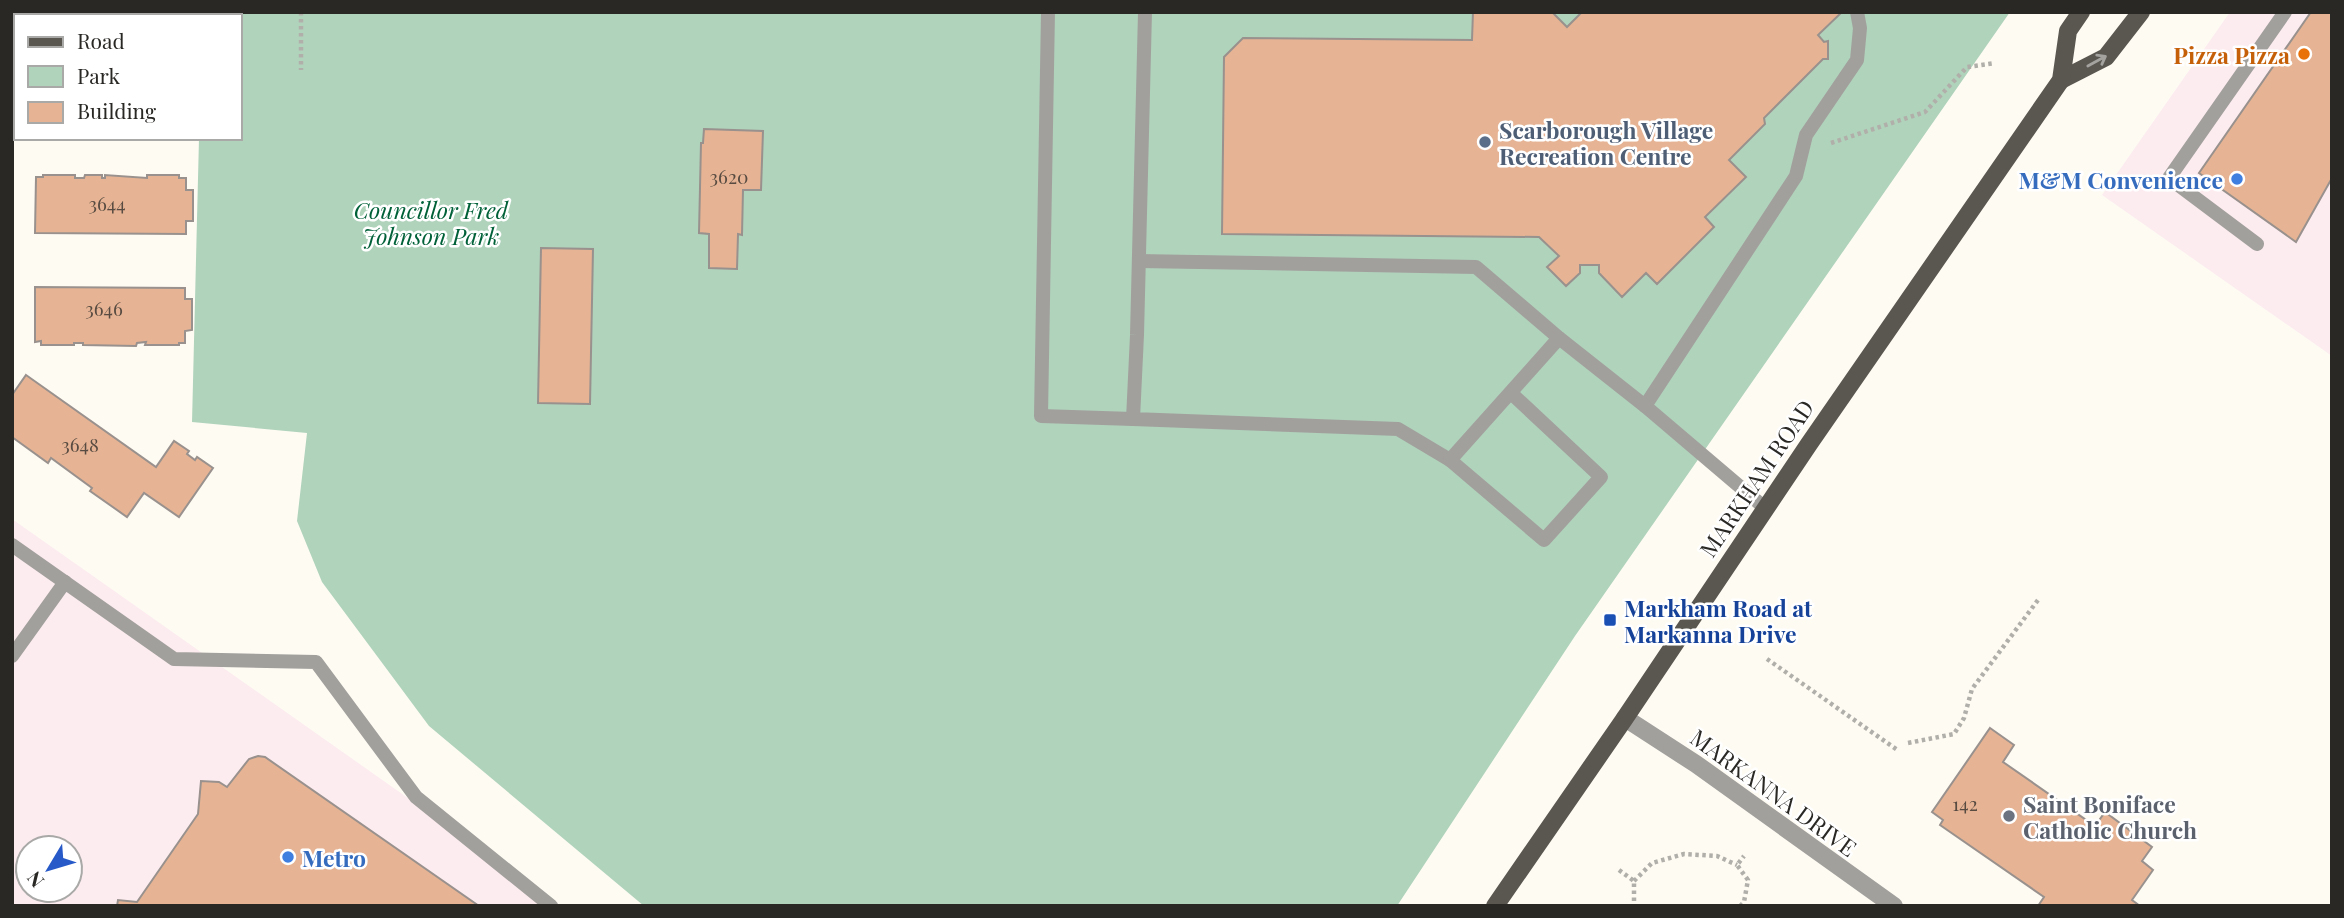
<svg xmlns="http://www.w3.org/2000/svg" width="2344" height="918" font-family="'Playfair Display',serif">
<style>
.commercial{fill:#fcecf0;fill-rule:evenodd}
.green{fill:#b0d3bc}
.building{fill:#e6b494;stroke:#99918d;stroke-width:2}
.lines{fill:none;stroke-linecap:round;stroke-linejoin:round}
.path{stroke:#b1afa9;stroke-width:4.5;stroke-dasharray:3.5 3.5;stroke-linecap:butt}
.service{stroke:#a2a09d;stroke-width:14}
.minor{stroke:#a2a09d;stroke-width:18}
.primary{stroke:#5a5751;stroke-width:18}
.oneway{stroke:#a4a39f}
.food-dot{fill:#e8710a;stroke:#fff;stroke-width:2.5}
.service-dot{fill:#5c6f8a;stroke:#fff;stroke-width:2.5}
.shop-dot{fill:#3f7fe0;stroke:#fff;stroke-width:2.5}
.transit-dot{fill:#1a4fb4;stroke:#fff;stroke-width:2.5}
.worship-dot{fill:#6b7280;stroke:#fff;stroke-width:2.5}
.labels{text-anchor:middle;dominant-baseline:central;stroke-width:5;stroke-linejoin:round;paint-order:stroke}
.number-label{font-size:19px;fill:#584b41}
.food-label{font-size:23px;font-weight:bold;fill:#c56008;stroke:#fff;text-anchor:end}
.service-label{font-size:23px;font-weight:bold;fill:#4e5e75;stroke:#fff;text-anchor:start}
.shop-label{font-size:23px;font-weight:bold;fill:#366cbe;stroke:#fff;text-anchor:end}
.park-label{font-size:23px;font-style:italic;fill:#006038;stroke:#fff}
.street-label{font-size:23px;fill:#292825;stroke:#fff}
.transit-label{font-size:23px;font-weight:bold;fill:#164399;stroke:#fff;text-anchor:start}
.worship-label{font-size:23px;font-weight:bold;fill:#5b616d;stroke:#fff;text-anchor:start}
</style>
<rect width="100%" height="100%" fill="#fefbf3"/>
<!-- commercial -->
<g class="commercial">
<polygon points="2230,12 2332,12 2332,356 2102,195"/>
<path d="M12 519 120 595 561 906H12ZM28 848H70V890H28Z"/>
</g>
<!-- green -->
<polygon class="green" points="202,12 2010,12 1575,636 1397,906 644,906 429,726 322,582 297,521 307,433 192,422 199,138 240,138 240,16 202,16"/>
<!-- building -->
<g class="building">
<polygon points="1473,12 1552,12 1567,27 1582,12 1842,12 1818,35 1824,42 1828,41 1828,59 1823,59 1764,118 1765,124 1729,160 1746,177 1705,217 1714,227 1657,284 1646,273 1622,297 1599,273 1599,265 1580,265 1580,273 1566,286 1547,267 1559,256 1539,237 1222,234 1224,57 1243,38 1472,40"/>
<polygon points="2311,12 2332,12 2332,178 2296,242 2199,173"/>
<polygon points="704,129 763,131 761,190 743,190 742,235 738,234 737,269 709,268 709,234 699,233 701,143 703,143"/>
<polygon points="43,175 75,175 75,178 84,178 85,175 102,175 102,178 105,178 105,175 147,178 147,175 179,175 179,178 186,178 186,190 193,190 193,221 186,221 186,234 35,233 36,177 43,177"/>
<polygon points="541,248 593,249 590,404 538,403"/>
<polygon points="35,287 185,288 185,299 192,299 192,330 185,331 185,343 179,343 179,345 145,345 146,342 137,343 136,346 83,345 83,343 74,343 74,345 41,345 41,341 35,342"/>
<polygon points="26,375 156,467 174,441 189,451 187,454 195,460 197,457 213,468 179,517 144,493 127,517 90,491 92,488 51,458 48,463 12,437 12,395"/>
<polygon points="1990,728 2014,745 2003,762 2095,826 2105,812 2152,847 2142,861 2153,870 2132,900 2140,906 2038,906 2044,897 1940,825 1943,820 1932,812"/>
<polygon points="258,756 265,757 479,906 117,906 118,900 137,902 198,814 201,781 219,782 227,787 249,759"/>
</g>
<g class="lines">
<!-- path -->
<g class="path">
<polyline points="301,12 301,70"/>
<polyline points="1831,143 1925,112 1967,67 1995,63"/>
<polyline points="1767,659 1899,751"/>
<polyline points="1908,743 1954,734 1964,718 1972,689 2038,600"/>
<polyline points="1619,870 1634,881 1634,906"/>
<polyline points="1634,881 1652,863 1684,854 1717,856 1737,865"/>
<polyline points="1740,906 1744,902 1748,880 1737,865 1744,856"/>
</g>
<!-- service -->
<g class="service">
<polyline points="1048,12 1041,416 1133,419"/>
<polyline points="1145,12 1137,335 1133,419 1398,429 1450,460 1559,338 1645,406"/>
<polyline points="2257,244 2169,178 2285,12"/>
<polyline points="1139,261 1476,267 1559,338"/>
<polyline points="1450,460 1544,540 1601,477 1511,393"/>
<polyline points="1765,508 1645,406 1796,176 1806,135 1857,60 1860,28 1857,12"/>
<polyline points="12,545 174,659 316,662 416,797 551,906"/>
<polyline points="12,656 65,582"/>
</g>
<!-- minor -->
<polyline class="minor" points="1625,718 1696,764 1894,906"/>
<!-- primary -->
<g class="primary">
<polyline points="2061,80 2106,57 2141,12"/>
<polyline points="1495,906 1625,718 1809,444 2061,80 2068,31 2081,12"/>
</g>
</g>
<!-- one-way arrows -->
<defs><path id="oneway-shaft" d="M-6 0H5M1.5-3L5.5 0L1.5 3" fill="none" stroke-width="1.6" stroke-linecap="round" stroke-linejoin="round" transform="scale(1.75)"/></defs>
<use class="oneway" href="#oneway-shaft" transform="translate(2097 61) rotate(-29)"/>
<!-- markers -->
<circle class="food-dot" cx="2304" cy="54" r="7"/>
<circle class="service-dot" cx="1485" cy="142" r="7"/>
<g class="shop-dot">
<circle cx="2237" cy="179" r="7"/>
<circle cx="288" cy="857" r="7"/>
</g>
<rect class="transit-dot" x="1603" y="613" width="14" height="14" rx="3.5"/>
<circle class="worship-dot" cx="2009" cy="816" r="7"/>
<g class="labels">
<!-- number labels -->
<g class="number-label">
<text x="729" y="176">3620</text>
<text x="107" y="203">3644</text>
<text x="104" y="308">3646</text>
<text x="80" y="444">3648</text>
<text x="1965" y="803">142</text>
</g>
<!-- food labels -->
<g class="food-label">
<text x="2290" y="54">Pizza Pizza</text>
</g>
<!-- service labels -->
<g class="service-label">
<text x="1499" y="129">Scarborough Village<tspan x="1499" dy="26">Recreation Centre</tspan></text>
</g>
<!-- shop labels -->
<g class="shop-label">
<text x="2223" y="179">M&amp;M Convenience</text>
<text x="302" y="857" text-anchor="start">Metro</text>
</g>
<!-- park labels -->
<g class="park-label">
<text x="431" y="209">Councillor Fred<tspan x="431" dy="26">Johnson Park</tspan></text>
</g>
<!-- street labels -->
<g class="street-label">
<text transform="translate(1756 478) rotate(-56)">MARKHAM ROAD</text>
<text transform="translate(1774 792) rotate(36)">MARKANNA DRIVE</text>
</g>
<!-- transit labels -->
<g class="transit-label">
<text x="1624" y="607">Markham Road at<tspan x="1624" dy="26">Markanna Drive</tspan></text>
</g>
<!-- worship labels -->
<g class="worship-label">
<text x="2023" y="803">Saint Boniface<tspan x="2023" dy="26">Catholic Church</tspan></text>
</g>
</g>
<!-- border -->
<rect width="2344" height="918" fill="none" stroke="#292825" stroke-width="28"/>
<!-- legend -->
<rect x="14" y="14" width="228" height="126" fill="#ffffff" stroke="#a9a9a8" stroke-width="2"/>
<rect x="28" y="37" width="35" height="10" fill="#5a5751" stroke="#a9a9a8" stroke-width="2"/>
<text x="77" y="49" font-size="21" fill="#292825">Road</text>
<rect x="28" y="66" width="35" height="21" fill="#b0d3bc" stroke="#a9a9a8" stroke-width="2"/>
<text x="77" y="84" font-size="21" fill="#292825">Park</text>
<rect x="28" y="102" width="35" height="21" fill="#e6b494" stroke="#a9a9a8" stroke-width="2"/>
<text x="77" y="119" font-size="21" fill="#292825">Building</text>
<!-- north arrow -->
<g transform="translate(49 869) rotate(232)"><circle r="33" fill="#ffffff" stroke="#a9a9a8" stroke-width="2"/>
<path d="M0-5L12 26L0 18L-12 26Z" fill="#275ac8"/>
<text y="-10" font-size="19" font-weight="bold" text-anchor="middle" fill="#292825">N</text>
</g>
</svg>
